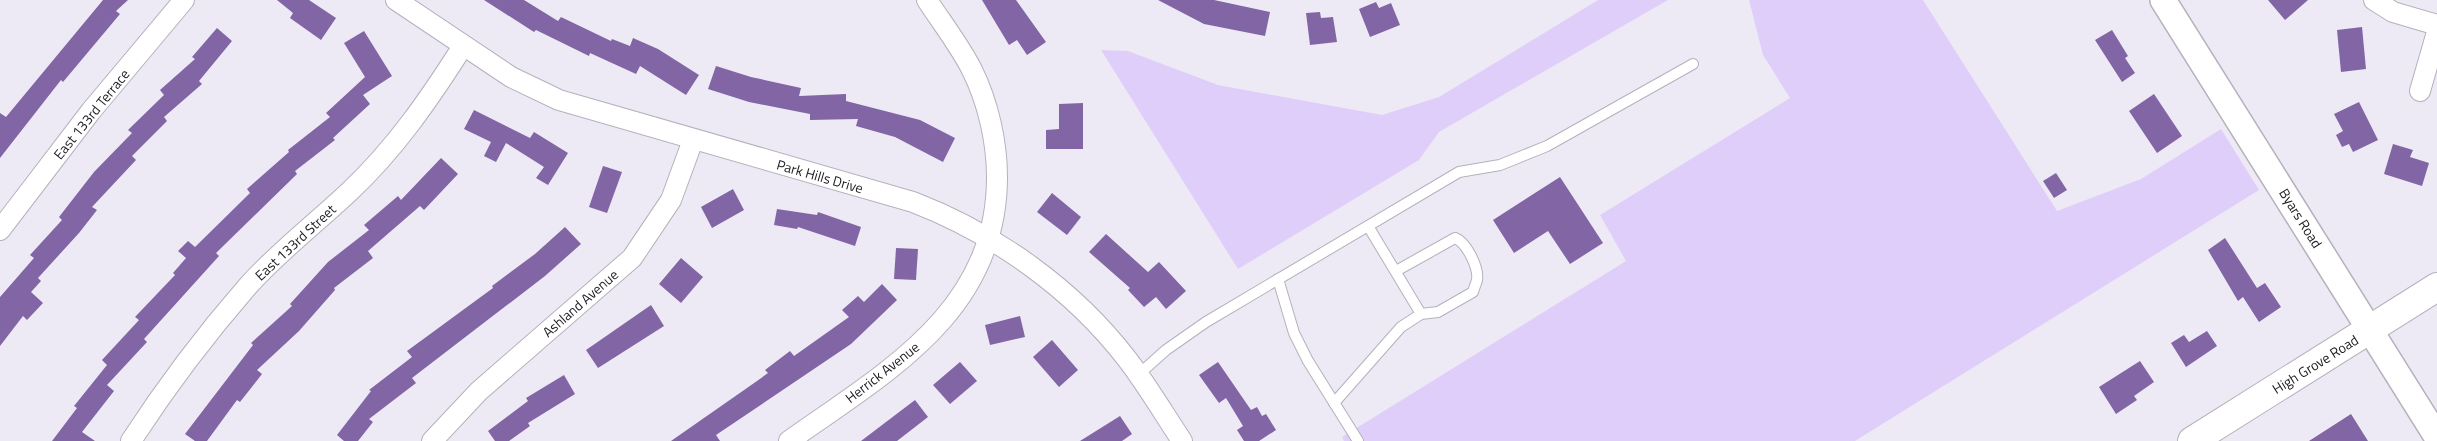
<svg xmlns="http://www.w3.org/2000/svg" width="2437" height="441" font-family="'Titillium Web',sans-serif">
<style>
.green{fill:#e0cefa}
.building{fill:#8165a5}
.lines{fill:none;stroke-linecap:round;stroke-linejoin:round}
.service-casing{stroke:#b5b1bc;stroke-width:12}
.minor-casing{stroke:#b5b1bc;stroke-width:22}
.tertiary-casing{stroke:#b5b1bc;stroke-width:28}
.secondary-casing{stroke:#b5b1bc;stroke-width:30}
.service{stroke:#fff;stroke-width:10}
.minor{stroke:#fff;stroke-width:20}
.tertiary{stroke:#fff;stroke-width:25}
.secondary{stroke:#fff;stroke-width:28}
.labels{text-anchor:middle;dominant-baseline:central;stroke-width:4;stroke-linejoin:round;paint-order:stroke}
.street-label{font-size:14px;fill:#1d1b1f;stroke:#fff}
</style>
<rect width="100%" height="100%" fill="#eeeaf5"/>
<!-- green -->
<g class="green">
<polygon points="1598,0 1668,0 1439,132 1419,160 1238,269 1101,50 1128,51 1218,85 1382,115 1439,97"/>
<polygon points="1749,0 1923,0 2057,211 2141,179 2221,129 2259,190 1855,441 1344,441 1342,437 1626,261 1600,215 1790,98 1763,55"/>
</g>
<!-- building -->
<g class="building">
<polygon points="103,0 128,0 116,11 120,14 63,82 61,80 0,158 0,113 6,117"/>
<polygon points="277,0 309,0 336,18 321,40 290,18 293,13"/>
<polygon points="484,0 524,0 558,21 561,17 611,41 612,39 630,46 633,38 658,49 699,75 686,95 640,66 636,74 590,53 589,56 536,30 534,32"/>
<polygon points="982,0 1016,0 1046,42 1027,55 1017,40 1009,45"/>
<polygon points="1158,0 1214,0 1270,12 1265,36 1204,24"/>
<polygon points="2268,0 2308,0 2285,20"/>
<polygon points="1376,2 1379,8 1391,3 1400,25 1370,37 1359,9"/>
<polygon points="1320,12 1321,18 1333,17 1337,42 1310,45 1306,13"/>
<polygon points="2362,27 2366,69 2341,72 2337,30"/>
<polygon points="217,28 232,41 199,81 202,84 164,117 167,121 132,156 136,160 92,207 97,210 79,233 38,278 41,281 31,292 43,303 27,320 23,316 0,346 0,297 34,258 30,255 62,220 59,217 94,172 132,133 128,130 164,95 160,90 195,59 192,57"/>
<polygon points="2112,30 2128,56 2125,58 2135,73 2122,82 2095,40"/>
<polygon points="364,31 392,76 363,95 370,104 333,138 335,140 295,171 297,174 216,253 219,256 144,339 147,342 107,385 114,391 82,432 95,441 52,441 77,408 74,406 107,365 102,360 139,320 135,317 175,275 173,273 186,258 178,251 188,241 195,247 250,193 247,189 289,152 288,150 330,117 326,113 365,77 344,43"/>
<polygon points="716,66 751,77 801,88 799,96 846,94 846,101 920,120 955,138 943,162 895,137 856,126 858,119 810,120 810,114 749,102 708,89"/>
<polygon points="2154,94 2182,136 2157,153 2129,111"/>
<polygon points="2359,102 2378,140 2353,152 2349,144 2342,147 2336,135 2343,131 2334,114"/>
<polygon points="1083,103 1083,149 1046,149 1046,130 1059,129 1059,104"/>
<polygon points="474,110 530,138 534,132 568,153 548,185 536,178 544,167 506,143 496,162 484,156 491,142 464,129"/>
<polygon points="2393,144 2413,150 2410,157 2429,163 2422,186 2384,174"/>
<polygon points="441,158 458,174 424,210 420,206 368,251 373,258 334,288 335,290 299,331 257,370 262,374 240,402 237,400 207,441 195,441 185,434 253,345 251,343 292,306 290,304 328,262 369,230 364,225 398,196 401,200"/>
<polygon points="603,166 622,172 607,213 589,207"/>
<polygon points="2056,173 2067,190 2054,198 2043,181"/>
<polygon points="1560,177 1603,243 1570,264 1548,231 1514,253 1493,220"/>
<polygon points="733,189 744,210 712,228 701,207"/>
<polygon points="1052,193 1081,217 1067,235 1037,212"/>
<polygon points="777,209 817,215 818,212 861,227 855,246 798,227 797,229 774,225"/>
<polygon points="565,227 581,244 545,276 412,378 416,383 369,419 373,422 358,441 344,441 337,435 371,391 369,390 412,357 407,351 493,288 492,286 535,254"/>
<polygon points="1106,234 1148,272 1159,262 1186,291 1166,309 1156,297 1144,307 1128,290 1130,288 1089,252"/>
<polygon points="2225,238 2257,288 2265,283 2281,307 2259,322 2243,297 2238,301 2208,250"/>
<polygon points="896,248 918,249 916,280 894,279"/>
<polygon points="681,258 703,277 681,303 659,284"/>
<polygon points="882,284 897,300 851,344 716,435 720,441 671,441 757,381 768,373 765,370 790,351 794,356 849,317 842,310 858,296 864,302"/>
<polygon points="651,305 664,326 598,368 586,350"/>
<polygon points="1020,316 1025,337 990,345 985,325"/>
<polygon points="2207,331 2217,346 2186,367 2171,343 2184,335 2189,342"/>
<polygon points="1052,340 1078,370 1059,387 1033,357"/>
<polygon points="2140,361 2154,382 2134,396 2137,400 2116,414 2099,387"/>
<polygon points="960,362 977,381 950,404 933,385"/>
<polygon points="1218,362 1251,410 1257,407 1262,416 1266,414 1276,430 1259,441 1244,441 1237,430 1243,426 1226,398 1219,403 1199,375"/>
<polygon points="564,375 575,394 528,423 530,426 509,441 495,441 488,431 528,401 526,398"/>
<polygon points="915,400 928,417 897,441 861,441"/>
<polygon points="2351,414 2368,441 2309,441"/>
<polygon points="1120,416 1132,434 1122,441 1080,441"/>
</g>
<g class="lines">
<!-- service casing -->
<g class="service-casing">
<g id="service">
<path d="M1396 271 1455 238C1466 242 1479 267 1477 280 1476 284 1474 288 1473 292L1438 312 1421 314"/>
<polyline points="1278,279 1294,333 1308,361 1358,441"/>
<polyline points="1138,375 1166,350 1206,322 1459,172 1500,165 1547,146 1693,64"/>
<polyline points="1334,403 1401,327 1421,314 1368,226"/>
</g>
</g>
<!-- minor casing -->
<g class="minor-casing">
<g id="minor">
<path d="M396 0 511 77 559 100 913 202C996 234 1073 289 1127 359 1147 385 1164 414 1182 441"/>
<polyline points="2374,0 2393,12 2437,25"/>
<polyline points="2420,91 2437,32"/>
<polyline points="0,230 91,111 184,0"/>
<path d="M131 441C164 390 207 333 247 287 278 252 315 224 349 192 395 149 430 98 463 46"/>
<polyline points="432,441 479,391 632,258 671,200 693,140"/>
<path d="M789 441C886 372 997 312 997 177 997 142 988 102 972 70 960 46 942 23 927 0"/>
</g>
</g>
<!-- tertiary casing -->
<g class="tertiary-casing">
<polyline id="tertiary" points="2163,0 2437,437"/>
</g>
<!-- secondary casing -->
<g class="secondary-casing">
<polyline id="secondary" points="2192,441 2437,287"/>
</g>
<!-- service -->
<use href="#service" class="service"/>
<!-- minor -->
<use href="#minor" class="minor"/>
<!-- tertiary -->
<use href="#tertiary" class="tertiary"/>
<!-- secondary -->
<use href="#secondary" class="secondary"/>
</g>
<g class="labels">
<!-- street labels -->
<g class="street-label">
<text transform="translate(91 114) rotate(-51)">East 133rd Terrace</text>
<text transform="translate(820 176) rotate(16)">Park Hills Drive</text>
<text transform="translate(2301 218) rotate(58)">Byars Road</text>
<text transform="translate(295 242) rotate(-43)">East 133rd Street</text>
<text transform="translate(580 303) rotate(-41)">Ashland Avenue</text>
<text transform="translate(2315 364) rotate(-32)">High Grove Road</text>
<text transform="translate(882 372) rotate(-38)">Herrick Avenue</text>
</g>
</g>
</svg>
